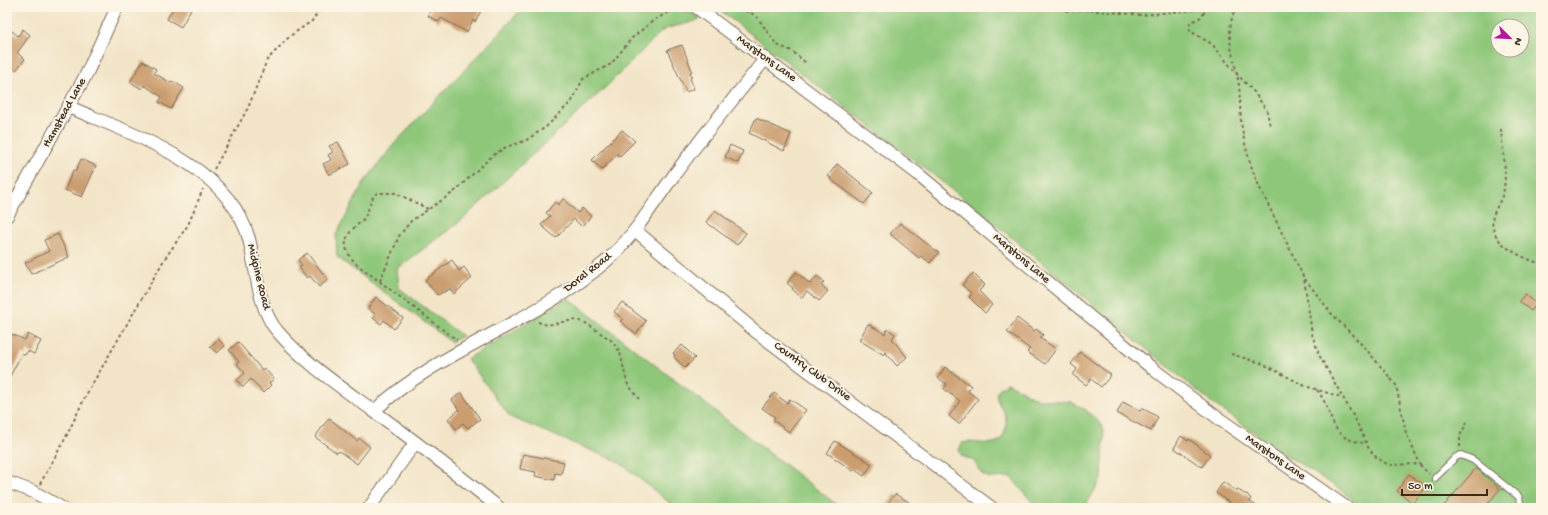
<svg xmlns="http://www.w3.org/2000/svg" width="1548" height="515" font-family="'Gochi Hand',sans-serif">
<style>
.green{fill:#8fc77a;stroke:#65784c;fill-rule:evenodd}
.building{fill:#cb9e70}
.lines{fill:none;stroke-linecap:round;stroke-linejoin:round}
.lane-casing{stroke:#7b6b59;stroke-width:8}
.street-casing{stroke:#7b6b59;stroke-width:14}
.path{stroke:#7b6b59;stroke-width:2;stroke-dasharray:3 3;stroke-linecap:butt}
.lane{stroke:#fff;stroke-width:6}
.street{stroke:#fff;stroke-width:12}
.labels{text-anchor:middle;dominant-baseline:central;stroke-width:4;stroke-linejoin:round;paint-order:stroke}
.street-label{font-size:12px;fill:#3b2a1e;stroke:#fcf5e5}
</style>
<rect width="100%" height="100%" fill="#fcf5e5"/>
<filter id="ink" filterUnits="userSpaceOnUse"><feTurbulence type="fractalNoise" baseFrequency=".025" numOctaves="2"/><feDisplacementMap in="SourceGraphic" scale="8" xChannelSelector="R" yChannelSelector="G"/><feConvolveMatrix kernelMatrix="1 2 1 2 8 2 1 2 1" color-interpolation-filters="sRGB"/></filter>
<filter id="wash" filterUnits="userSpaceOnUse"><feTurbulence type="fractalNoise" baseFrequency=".012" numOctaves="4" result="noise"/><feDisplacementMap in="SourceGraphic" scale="16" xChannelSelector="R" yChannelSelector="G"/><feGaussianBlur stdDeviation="0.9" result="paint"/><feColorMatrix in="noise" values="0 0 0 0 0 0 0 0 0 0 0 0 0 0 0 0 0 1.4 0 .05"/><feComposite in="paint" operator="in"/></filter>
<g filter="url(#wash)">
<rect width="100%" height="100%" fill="#f2e4c7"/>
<!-- green -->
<g class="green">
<path d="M524 7H680L701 18C687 26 675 24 662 31L606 87 463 219 397 269 399 288 462 336 451 342 337 257 336 235 365 181 396 142Z"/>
<path d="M716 7H1541V508H1363L1335 486 1289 457 1212 403 972 205ZM1498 26H1522V50H1498Z"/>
<polygon points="568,298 841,508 676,508 619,462 510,417 467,359"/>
<path d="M1008 383 1037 399 1071 402 1086 410 1102 425 1104 435 1102 478 1086 505 1087 508H1037L1011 477 990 478 983 475 974 461 962 456 959 450 962 443C976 439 997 451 1004 434 1006 429 1007 420 1005 415 1000 402 987 393 1008 383Z"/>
</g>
<g id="blocks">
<!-- building -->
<g class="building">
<polygon points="174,7 192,7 181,27 167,19"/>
<polygon points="432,7 483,7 475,22 473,20 467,32 441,18 439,22 428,16"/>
<polygon points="7,27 18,36 23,29 30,35 17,53 25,59 16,70 8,64 7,66"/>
<polygon points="682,45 692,71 690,72 692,77 690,78 694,89 686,92 667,50"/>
<polygon points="143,61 156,69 154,73 171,83 172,81 184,88 171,109 159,102 162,97 144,85 142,89 130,82"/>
<polygon points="756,118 791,134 784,151 749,133"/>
<polygon points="622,130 635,141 620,156 617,154 602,170 592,160"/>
<polygon points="338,142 350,164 329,175 323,164 331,160 328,155 333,152 329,146"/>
<polygon points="730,145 743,151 738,163 725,157"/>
<polygon points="81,159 96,166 82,197 65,190 73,170 76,171"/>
<polygon points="837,164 873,193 864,204 830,179 831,178 828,176"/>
<polygon points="563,199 578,213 582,208 591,216 582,227 574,219 556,238 541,225 550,216 546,213 555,202 558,205"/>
<polygon points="715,210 746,233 737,245 706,222"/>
<polygon points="900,223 939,253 930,263 921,256 919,258 890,234"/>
<polygon points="58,234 69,257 31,274 25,263 49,251 44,240"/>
<polygon points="307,253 328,280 319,287 310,276 307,278 299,267 302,265 298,260"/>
<polygon points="452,260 459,271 464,267 472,278 454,294 450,289 437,295 425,280"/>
<polygon points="796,272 810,284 817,276 824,282 821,285 828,291 819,301 807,291 802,298 792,289 793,288 787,283"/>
<polygon points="973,273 985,285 979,291 992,305 985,313 969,297 972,294 962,285"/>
<polygon points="1525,294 1537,304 1531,311 1519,301"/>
<polygon points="376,297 403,318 394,329 384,320 381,324 373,318 376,315 368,308"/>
<polygon points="622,302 646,321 636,334 620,321 623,319 614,312"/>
<polygon points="1017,318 1034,331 1036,329 1043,335 1040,338 1056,349 1045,364 1027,352 1030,349 1007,332"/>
<polygon points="868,324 885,334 887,329 895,334 892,339 907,357 897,366 885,352 884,355 859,340"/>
<polygon points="7,332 25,340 28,334 41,341 34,354 28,351 25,355 22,353 7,382"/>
<polygon points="218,339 225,346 217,353 210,347"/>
<polygon points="238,342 262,370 264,368 274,379 269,383 271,385 263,393 251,379 243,387 237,380 245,373 237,364 239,362 229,350"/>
<polygon points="682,345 695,358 685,368 674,357 675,355 673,353"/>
<polygon points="1080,352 1111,375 1101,387 1091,379 1086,385 1073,375 1077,369 1071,364"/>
<polygon points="945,367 971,386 968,391 978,399 959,424 949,416 960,401 944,389 947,384 938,378"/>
<polygon points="461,392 480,419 468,428 463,423 456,429 448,419 459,410 452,400"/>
<polygon points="774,393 787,403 790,399 806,410 789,432 773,420 775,417 762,408"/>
<polygon points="1123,402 1140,411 1142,408 1158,417 1151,431 1117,413"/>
<polygon points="329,418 357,441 359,438 370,447 357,464 339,451 337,453 315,437"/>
<polygon points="1181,436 1188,441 1189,439 1210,455 1202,467 1174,448"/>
<polygon points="835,441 872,464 864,476 854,469 853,471 827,453"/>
<polygon points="523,454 564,462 561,474 555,473 554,480 535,476 536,472 520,469"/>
<polygon points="1476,468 1500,489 1484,508 1442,508"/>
<polygon points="1409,474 1426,487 1413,503 1397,491"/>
<polygon points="1223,482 1236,491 1237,489 1244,494 1247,494 1251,499 1249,501 1259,508 1237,508 1216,493"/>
<polygon points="895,494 909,502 905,508 891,508 887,504"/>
</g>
</g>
</g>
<g filter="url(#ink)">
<use href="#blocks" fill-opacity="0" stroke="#7b6b59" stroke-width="1"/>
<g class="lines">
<!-- lane casing -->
<g class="lane-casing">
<polyline id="lane" points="1435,478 1456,457 1461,455 1473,460 1519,497 1521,508"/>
</g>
<!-- street casing -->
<g class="street-casing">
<g id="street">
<polyline points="696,7 918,174 1153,369 1218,418 1347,508"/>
<path d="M69 107C133 135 228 164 249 239 256 267 258 310 278 332 306 364 341 387 375 412 417 443 459 475 499 508"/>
<polyline points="7,216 86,75 117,7"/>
<polyline points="636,231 755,331 992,508"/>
<path d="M374 411C441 348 535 323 604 263 633 238 650 208 672 178 701 137 734 99 765 59"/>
<polyline points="7,482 34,492 62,508"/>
<polyline points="369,508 415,443"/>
</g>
</g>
<!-- path -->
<g class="path">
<polyline points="734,7 751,13 757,17 777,45 792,51 806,63"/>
<polyline points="1208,7 1201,17 1190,23 1190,31 1212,44 1236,73 1254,92 1267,111 1270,126"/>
<path d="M1237 7C1222 32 1235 59 1239 85 1240 97 1240 109 1241 121 1244 144 1250 166 1259 186L1304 278 1312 334 1319 355 1355 419 1369 449 1377 458 1385 463 1391 465 1414 464 1421 466 1429 474"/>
<polyline points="1066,11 1085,10 1142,15 1205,9"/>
<path d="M1501 129C1502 148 1507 169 1504 188 1503 198 1496 207 1493 216 1487 244 1522 257 1541 264"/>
<polyline points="214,169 248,108 267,60 290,36 312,21 322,7"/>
<path d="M428 209 396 193H377C369 199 370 210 364 218 361 223 355 226 351 231 340 245 348 256 359 266L457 340"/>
<polyline points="1305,279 1331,313 1366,349 1396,385 1406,433 1421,466"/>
<polyline points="380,281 399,236 411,221 454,192 492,156 506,147 525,141 546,127 572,101 583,79 611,64 632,38 654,20 679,7"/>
<polyline points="1537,295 1541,291"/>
<polyline points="538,322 547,325 574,320 584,322 611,340 620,352 627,383 639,399"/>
<polyline points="1231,354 1261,363 1305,386 1341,397"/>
<path d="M1317 390C1336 414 1326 439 1365 443"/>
<polyline points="1460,447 1460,436 1467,422"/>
<polyline points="40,484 66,437 86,395 164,260 188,225 203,189"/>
</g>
<!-- lane -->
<use href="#lane" class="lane"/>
<!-- street -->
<use href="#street" class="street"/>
</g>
</g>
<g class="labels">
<!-- street labels -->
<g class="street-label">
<text transform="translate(766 59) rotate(36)">Marstons Lane</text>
<text transform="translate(65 113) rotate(-61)">Hamstead Lane</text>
<text transform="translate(1021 259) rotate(40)">Marstons Lane</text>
<text transform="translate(588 273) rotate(-38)">Doral Road</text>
<text transform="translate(258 277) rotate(76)">Midpine Road</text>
<text transform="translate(812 372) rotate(36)">Country Club Drive</text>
<text transform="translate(1275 458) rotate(35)">Marstons Lane</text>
</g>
</g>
<!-- margin -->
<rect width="1548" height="515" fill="none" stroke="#fcf5e5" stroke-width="24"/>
<!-- north arrow -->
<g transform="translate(1510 38) rotate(114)"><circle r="19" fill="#fcf5e5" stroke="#afa495"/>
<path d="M0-3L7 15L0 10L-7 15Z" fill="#b5179e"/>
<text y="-6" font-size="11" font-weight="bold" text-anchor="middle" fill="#3b2a1e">N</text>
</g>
<!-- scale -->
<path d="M1402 489v6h85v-6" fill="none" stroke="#3b2a1e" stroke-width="2"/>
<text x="1408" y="489" font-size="12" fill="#3b2a1e" stroke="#fcf5e5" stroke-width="3" paint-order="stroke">50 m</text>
</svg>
